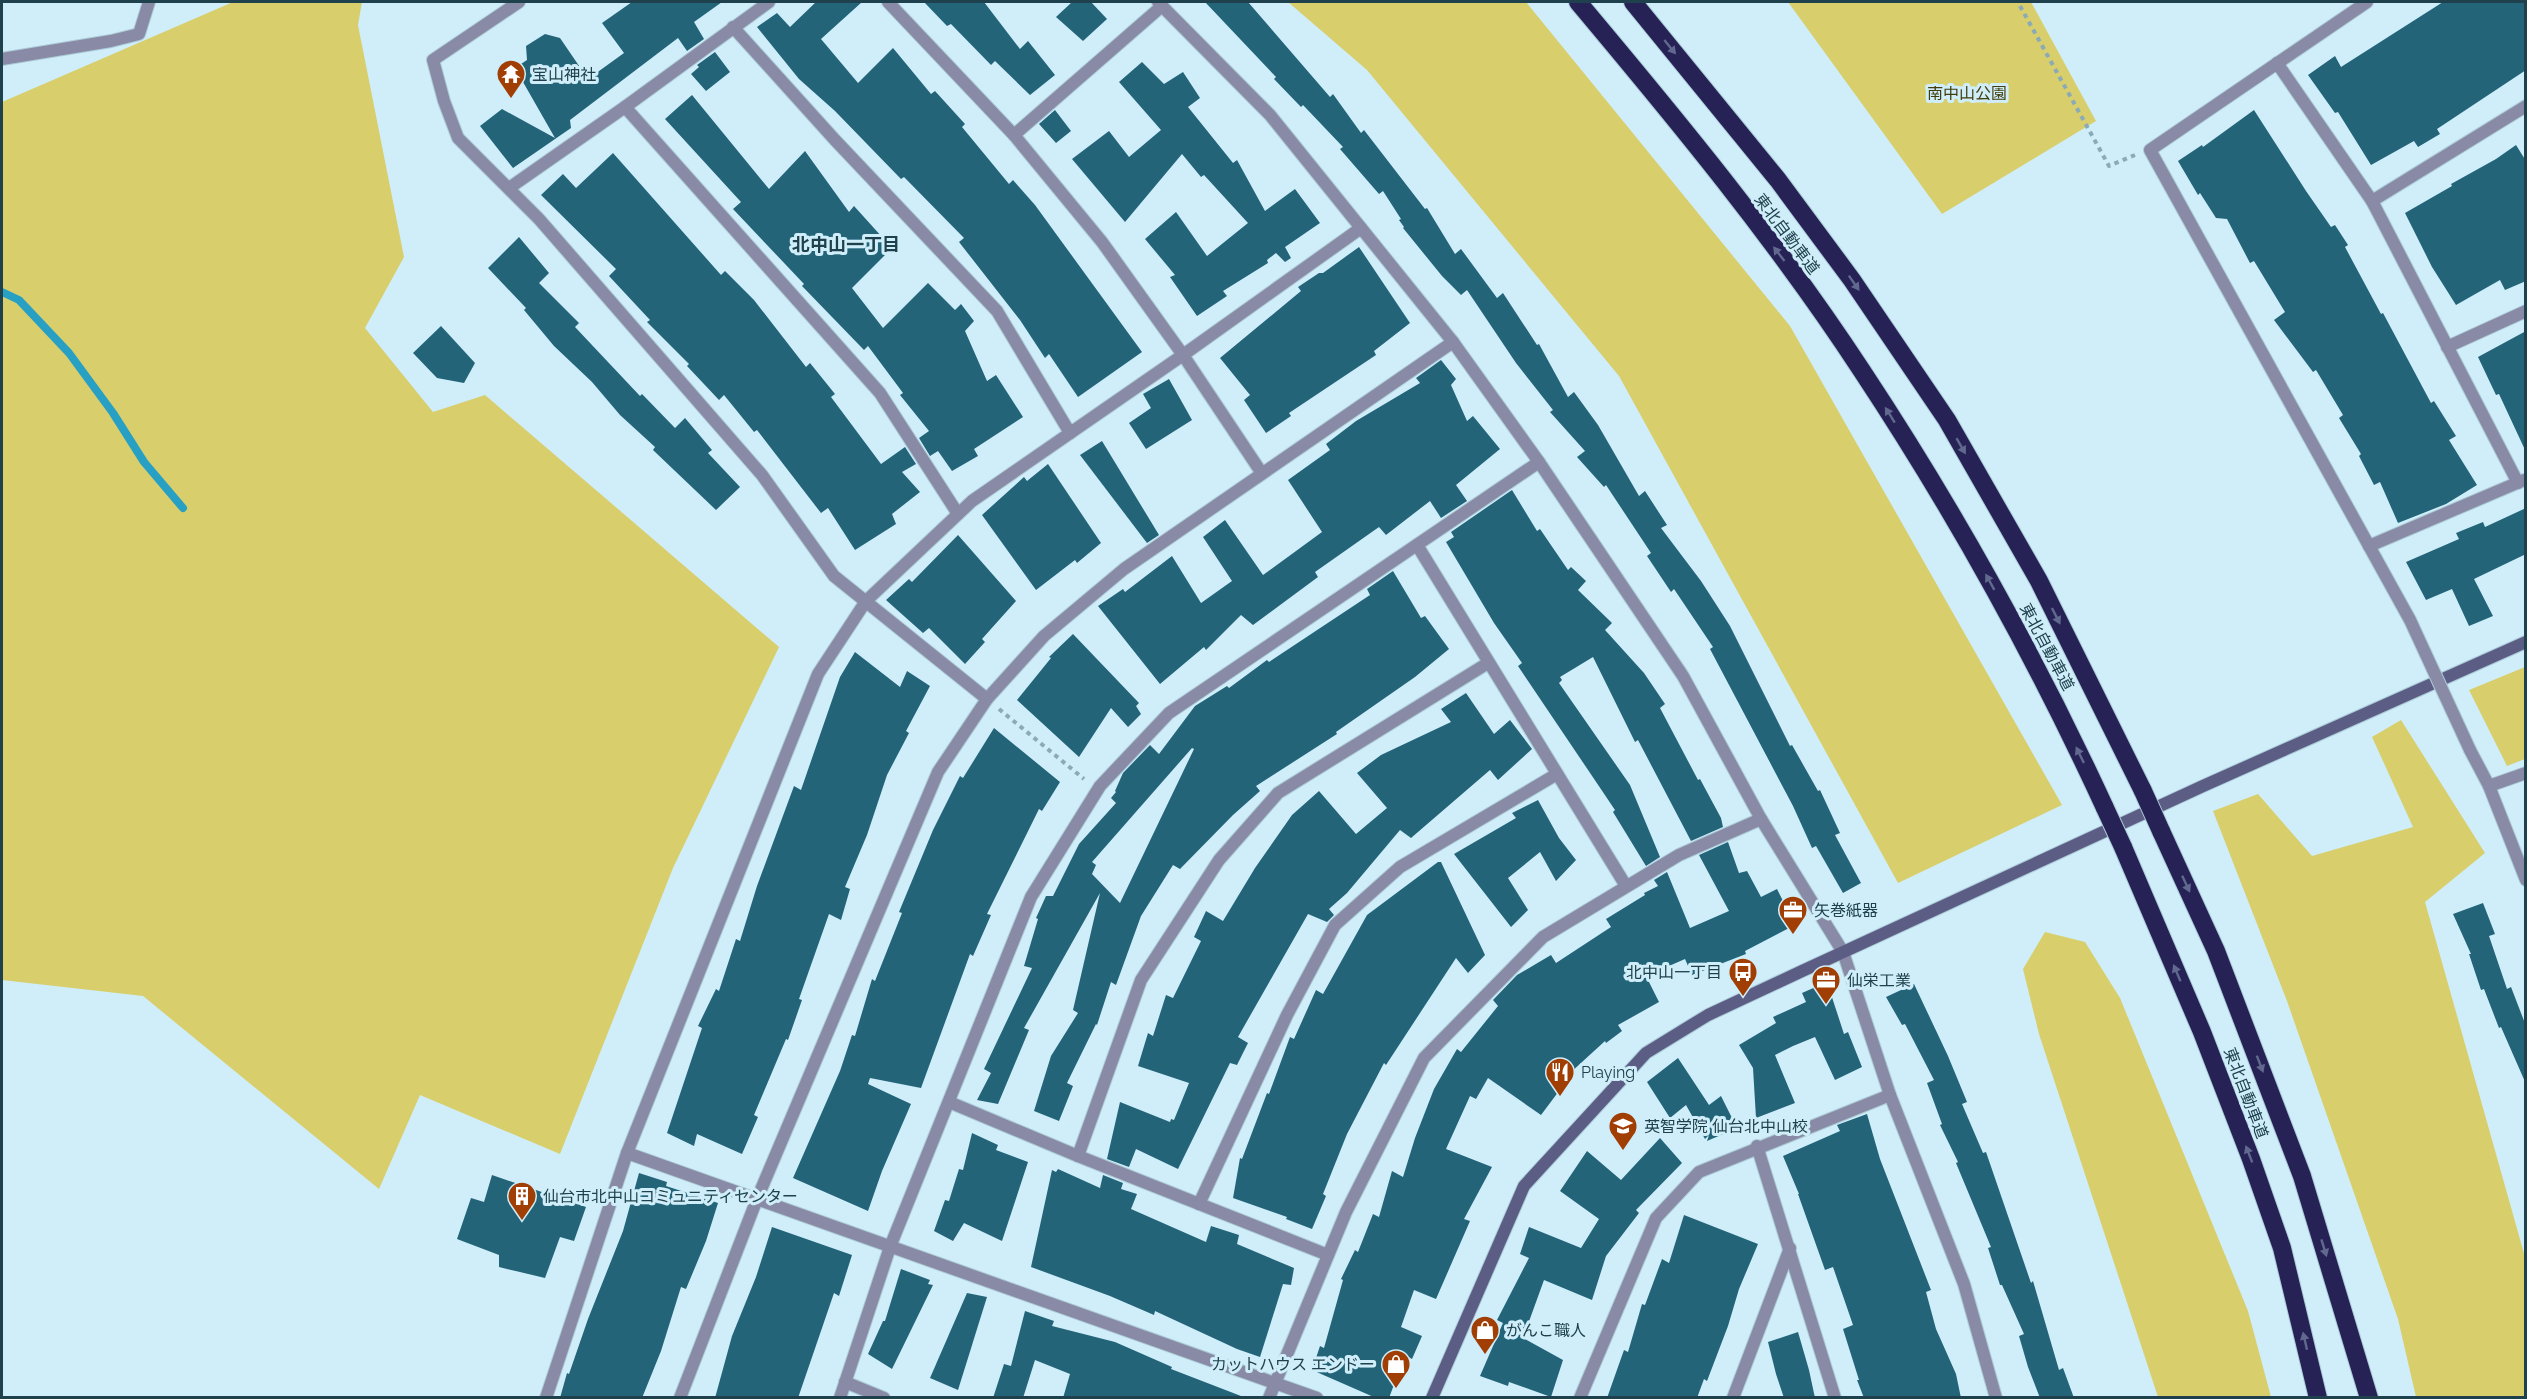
<svg xmlns="http://www.w3.org/2000/svg" width="2527" height="1399" font-family="Raleway,'Noto Sans JP',sans-serif">
<style>
.green{fill:#d8ce6c}
.lines{fill:none;stroke-linecap:round;stroke-linejoin:round}
.stream{stroke:#28a0c4;stroke-width:8}
.building{fill:#236479;fill-rule:evenodd}
.street-casing{stroke:#accbd7;stroke-width:14}
.secondary-casing{stroke:#accbd7;stroke-width:14}
.highway-casing{stroke:#accbd7;stroke-width:20}
.path{stroke:#8aaab6;stroke-width:4;stroke-dasharray:4.5 4.5;stroke-linecap:butt}
.street{stroke:#898aa5;stroke-width:12}
.secondary{stroke:#5c5d84;stroke-width:12}
.highway{stroke:#262255;stroke-width:18}
.street-bridge-casing{stroke:#accbd7;stroke-width:14;stroke-linecap:butt}
.highway-bridge-casing{stroke:#accbd7;stroke-width:20;stroke-linecap:butt}
.street-bridge{stroke:#898aa5;stroke-width:12}
.highway-bridge{stroke:#262255;stroke-width:18}
.oneway{fill:#61698f}
.labels{text-anchor:middle;dominant-baseline:central;stroke-width:6;stroke-linejoin:round;paint-order:stroke}
.poi-label{font-size:16px;fill:#1f414d;stroke:#cfeefa;text-anchor:start}
.park-label{font-size:16px;fill:#433d0a;stroke:#cfeefa}
.street-label{font-size:16px;fill:#1f414d;stroke:#cfeefa}
.neighbourhood-label{font-size:18px;font-weight:bold;fill:#1f414d;stroke:#cfeefa}
</style>
<rect width="100%" height="100%" fill="#cfeefa"/>
<!-- green -->
<g class="green">
<polygon points="233,2 362,2 358,25 404,257 365,328 433,412 485,395 779,647 673,868 560,1154 420,1095 379,1189 143,996 2,980 2,102"/>
<polygon points="1288,2 1526,2 1790,326 2062,805 1898,883 1619,376 1367,70"/>
<polygon points="1788,2 2031,2 2096,121 1942,214"/>
<polygon points="2525,667 2525,759 2507,766 2469,690"/>
<polygon points="2401,720 2485,853 2425,902 2525,1257 2525,1397 2416,1397 2398,1319 2287,1001 2213,811 2258,794 2312,856 2413,827 2372,737"/>
<polygon points="2045,932 2085,942 2120,998 2248,1311 2271,1397 2158,1397 2039,1034 2023,969"/>
</g>
<g class="lines">
<!-- stream -->
<polyline class="stream" points="2,292 19,300 69,353 113,413 144,462 183,508"/>
</g>
<!-- building -->
<g class="building">
<polygon points="632,2 722,2 694,22 704,39 687,51 678,38 570,120 571,128 513,168 480,126 502,109 555,138 515,68 527,60 526,46 545,34 560,38 588,79 624,53 602,23"/>
<polygon points="816,2 862,2 821,39 858,83 893,48 931,94 935,91 965,124 962,127 1009,184 1013,180 1035,205 1142,352 1078,397 1049,354 1045,358 1020,320 959,242 964,238 904,177 901,179 835,111 799,79 757,27 777,13 790,27"/>
<polygon points="924,2 984,2 1020,49 1028,41 1055,75 1030,95 995,61 991,65 951,24 947,26"/>
<polygon points="1072,2 1091,2 1107,19 1083,41 1056,17"/>
<polygon points="1205,2 1248,2 1330,97 1333,94 1361,133 1364,130 1425,209 1427,208 1455,254 1461,249 1497,298 1503,293 1537,345 1539,344 1568,397 1574,392 1598,425 1639,496 1645,491 1667,525 1661,528 1701,581 1730,626 1790,746 1792,745 1818,791 1820,790 1840,833 1835,835 1861,883 1843,893 1816,846 1812,848 1793,806 1710,649 1713,647 1674,589 1671,592 1647,556 1651,553 1606,485 1604,487 1577,457 1585,451 1550,412 1553,410 1516,363 1467,290 1461,295 1442,276 1403,228 1404,227 1399,220 1401,219 1383,191 1379,194 1340,149 1343,147 1303,105 1301,107 1274,79 1276,77"/>
<polygon points="2443,2 2526,2 2526,70 2437,129 2440,134 2418,147 2414,141 2371,165 2338,112 2335,113 2308,75 2335,56 2341,67"/>
<polygon points="715,52 730,72 706,91 691,74 699,67 697,65"/>
<polygon points="1142,62 1164,84 1183,72 1200,98 1188,107 1233,163 1237,160 1265,211 1295,189 1320,223 1285,247 1291,258 1285,262 1276,253 1267,260 1268,263 1223,291 1227,296 1197,316 1170,277 1175,275 1145,239 1176,212 1207,256 1248,223 1204,175 1201,177 1182,154 1125,222 1072,159 1109,131 1129,157 1161,130 1119,82"/>
<polygon points="692,95 769,189 805,151 849,212 854,206 892,248 852,288 883,328 928,283 955,310 961,304 974,321 965,331 987,381 996,375 1023,417 974,449 978,456 952,471 938,451 930,456 919,438 929,431 900,395 903,393 868,346 864,350 802,286 804,284 733,209 741,202 665,119"/>
<polygon points="1055,110 1071,131 1056,143 1039,124"/>
<polygon points="2254,110 2306,191 2331,227 2335,225 2348,245 2345,247 2381,314 2383,313 2431,403 2434,401 2456,436 2449,440 2477,485 2446,504 2398,523 2380,482 2374,485 2359,456 2361,454 2339,418 2343,415 2316,370 2313,372 2274,320 2285,312 2254,261 2250,263 2227,219 2216,218 2200,193 2198,195 2178,161 2202,145 2203,147"/>
<polygon points="2516,145 2526,161 2526,281 2505,290 2500,280 2456,305 2432,267 2405,213 2452,186 2451,184 2496,159"/>
<polygon points="613,153 721,275 725,271 754,300 806,367 810,363 835,394 831,397 881,464 905,447 916,464 902,472 920,492 892,514 896,524 855,550 828,508 821,513 757,430 754,432 724,395 719,400 687,366 689,364 647,322 650,320 609,276 616,269 541,195 563,174 576,188"/>
<polygon points="519,237 549,273 539,283 579,323 575,327 640,396 642,394 675,428 685,418 712,450 708,453 740,487 716,510 653,450 655,447 620,415 592,382 554,346 524,310 526,308 488,268"/>
<polygon points="1359,247 1410,323 1374,351 1376,355 1289,413 1291,416 1266,433 1244,400 1250,395 1220,358 1301,291 1298,287 1319,273 1323,273"/>
<polygon points="441,326 475,363 464,383 437,378 413,353"/>
<polygon points="2526,331 2526,452 2499,394 2496,395 2478,357"/>
<polygon points="1441,360 1456,379 1451,385 1467,421 1473,416 1500,449 1456,485 1467,501 1441,518 1430,501 1386,535 1379,527 1315,572 1318,577 1253,625 1241,615 1206,650 1204,647 1160,684 1098,606 1123,589 1125,592 1172,556 1201,603 1232,581 1203,537 1225,520 1263,575 1322,532 1288,480 1330,450 1326,444 1356,421 1420,383 1416,378"/>
<polygon points="1169,379 1192,420 1146,449 1129,423 1151,408 1143,394"/>
<polygon points="1102,441 1159,535 1147,543 1080,455"/>
<polygon points="1048,464 1101,543 1077,563 1075,560 1036,590 982,515 1024,477 1027,481"/>
<polygon points="1512,490 1537,531 1540,529 1568,570 1571,567 1586,581 1578,590 1612,623 1605,630 1644,673 1665,704 1660,708 1698,780 1700,779 1721,818 1723,827 1691,841 1638,740 1635,742 1593,657 1560,677 1562,680 1559,683 1630,785 1660,857 1646,866 1613,812 1615,810 1518,666 1522,663 1494,623 1446,542 1454,537 1451,532"/>
<polygon points="2526,508 2526,554 2474,579 2493,616 2469,626 2452,589 2426,600 2406,562 2459,539 2456,533 2483,522 2485,527"/>
<polygon points="958,535 1016,601 982,639 985,642 965,664 929,628 923,633 886,600 909,579 912,582"/>
<path d="M1393 571 1421 618 1425 616 1449 649 1415 677 1336 732 1337 734 1256 786 1260 791 1233 815 1180 869 1173 865 1141 916 1116 985 1111 982 1097 1025 1096 1024 1067 1083 1073 1086 1059 1121 1034 1111 1051 1056 1078 1013 1073 1010 1100 893 1024 1028 1029 1030 998 1104 977 1100 991 1073 984 1069 1032 968 1024 966 1038 919 1036 918 1046 896H1053L1079 844 1116 803 1111 798 1116 792 1115 791 1123 773 1150 745 1159 754 1195 706 1227 686 1229 688 1267 660 1269 662 1370 595 1367 589ZM1192 748 1194 749 1120 903 1092 874 1096 865 1092 862Z"/>
<polygon points="1073,634 1139,703 1136,706 1141,714 1128,727 1111,708 1079,757 1017,700 1051,658 1049,657"/>
<polygon points="855,652 900,687 907,671 930,686 906,731 909,733 887,775 867,835 845,887 850,889 841,920 829,914 799,999 802,1000 788,1040 786,1039 754,1115 758,1117 742,1154 697,1134 694,1146 667,1133 702,1028 698,1026 716,989 719,991 736,939 740,941 757,886 794,786 801,790 840,677"/>
<polygon points="1466,693 1494,734 1510,720 1532,749 1498,780 1490,770 1411,838 1400,830 1347,893 1329,909 1334,915 1327,922 1308,914 1238,1037 1248,1043 1237,1065 1230,1063 1178,1169 1136,1149 1129,1167 1107,1159 1120,1102 1170,1122 1171,1119 1174,1120 1189,1083 1138,1066 1148,1033 1153,1036 1166,995 1173,998 1201,941 1194,937 1206,911 1223,921 1255,868 1292,815 1319,791 1356,834 1387,808 1357,773 1381,755 1451,722 1441,709"/>
<polygon points="994,728 1060,782 1042,811 1039,809 987,914 991,915 973,956 970,954 921,1088 870,1078 868,1084 911,1104 882,1171 868,1211 793,1178 840,1071 852,1035 855,1036 872,979 875,981 902,913 899,912 933,830 960,776 963,778"/>
<polygon points="1538,800 1559,838 1576,860 1556,881 1540,852 1508,878 1528,910 1511,927 1454,854 1516,818 1512,813"/>
<polygon points="1728,842 1739,873 1747,871 1761,897 1777,889 1795,925 1745,951 1746,954 1692,975 1685,959 1646,976 1659,1002 1618,1025 1622,1031 1606,1043 1605,1041 1558,1084 1562,1087 1541,1115 1488,1078 1476,1099 1470,1096 1446,1149 1492,1167 1464,1219 1470,1221 1436,1299 1414,1290 1401,1327 1422,1336 1412,1359 1405,1355 1389,1398 1376,1398 1312,1370 1320,1346 1324,1348 1343,1280 1341,1279 1355,1250 1358,1252 1373,1214 1379,1217 1392,1171 1403,1177 1415,1138 1434,1089 1457,1049 1461,1052 1498,1006 1493,1000 1517,975 1551,955 1556,963 1611,927 1606,919 1645,895 1644,893 1658,886 1654,880 1667,872 1690,928 1729,911 1699,855"/>
<polygon points="1438,862 1441,862 1485,955 1468,973 1456,958 1386,1065 1384,1063 1347,1134 1323,1194 1326,1196 1312,1229 1286,1219 1287,1217 1233,1198 1240,1158 1242,1159 1267,1093 1269,1094 1290,1037 1294,1039 1316,990 1323,994 1367,915"/>
<polygon points="2483,903 2495,934 2489,936 2507,989 2511,987 2526,1026 2526,1084 2501,1027 2499,1028 2484,989 2481,990 2469,954 2471,954 2453,914"/>
<polygon points="1827,982 1844,1034 1848,1032 1862,1067 1835,1080 1815,1037 1793,1046 1775,1055 1795,1103 1756,1118 1753,1068 1739,1045 1776,1023 1773,1017 1806,1002 1802,993"/>
<polygon points="1914,984 1948,1056 1967,1102 1962,1104 1983,1153 1986,1152 2031,1283 2033,1281 2059,1370 2063,1368 2074,1398 2040,1398 2028,1367 2019,1336 2024,1334 2002,1285 2000,1285 1988,1248 1991,1247 1956,1163 1958,1162 1940,1125 1942,1124 1927,1083 1934,1080 1905,1024 1902,1025 1886,997"/>
<polygon points="1678,1058 1709,1105 1721,1096 1737,1128 1707,1141 1709,1135 1705,1139 1686,1105 1670,1118 1647,1082"/>
<polygon points="1867,1114 1880,1159 1931,1290 1926,1292 1936,1329 1956,1374 1961,1398 1864,1398 1857,1380 1859,1380 1843,1329 1853,1325 1833,1267 1825,1270 1798,1194 1799,1194 1783,1156 1840,1131 1837,1125"/>
<polygon points="972,1133 998,1145 996,1150 1028,1162 1002,1241 964,1223 953,1241 934,1231 945,1200 949,1201 959,1169 963,1170"/>
<polygon points="1660,1138 1682,1163 1636,1210 1639,1213 1606,1256 1592,1300 1544,1280 1523,1338 1563,1360 1551,1397 1509,1382 1508,1386 1480,1376 1503,1323 1497,1320 1529,1258 1520,1254 1529,1227 1581,1248 1599,1219 1560,1191 1587,1151 1621,1180"/>
<polygon points="1058,1169 1100,1188 1103,1175 1123,1183 1121,1189 1137,1194 1131,1209 1206,1242 1211,1226 1239,1235 1237,1244 1294,1268 1291,1285 1283,1284 1260,1357 1237,1349 1155,1311 1154,1315 1110,1296 1031,1267 1052,1170 1056,1172"/>
<polygon points="639,1173 667,1182 666,1186 718,1203 706,1241 686,1289 681,1287 661,1351 642,1398 560,1398 567,1373 569,1374 588,1319 623,1231"/>
<polygon points="492,1175 586,1207 574,1241 560,1237 545,1278 499,1267 499,1255 457,1239 471,1198 484,1202"/>
<polygon points="1684,1215 1758,1244 1739,1289 1728,1326 1707,1381 1704,1379 1697,1398 1607,1398 1624,1350 1628,1352 1642,1304 1645,1305 1662,1259 1669,1263"/>
<polygon points="772,1227 852,1255 839,1296 834,1293 798,1398 715,1398 732,1336 756,1277"/>
<polygon points="901,1269 930,1280 928,1284 933,1285 892,1369 868,1354 883,1321 885,1321"/>
<polygon points="967,1293 987,1297 958,1390 930,1378"/>
<polygon points="1025,1311 1054,1321 1052,1326 1115,1342 1172,1367 1171,1369 1241,1396 1241,1398 1063,1398 1070,1374 1035,1360 1023,1398 993,1398 1004,1364 1011,1366"/>
<polygon points="1798,1332 1809,1370 1815,1398 1784,1398 1776,1374 1768,1342"/>
</g>
<g class="lines">
<!-- street casing -->
<g class="street-casing">
<g id="street">
<polyline points="519,2 433,60 444,101 458,138 539,219 762,475 834,576 987,699"/>
<polyline points="888,2 1014,135 1102,242 1183,355 1261,472"/>
<polyline points="1158,2 1270,115 1453,342 1539,462 1683,676 1761,819 1843,952 1890,1095 1964,1284 1996,1398"/>
<polyline points="2367,2 2150,150 2410,620"/>
<polyline points="733,27 835,140 997,311 1070,433"/>
<polyline points="2,59 111,41 139,34 149,2"/>
<polyline points="2277,63 2372,201 2518,483"/>
<polyline points="625,107 880,393 958,514"/>
<polyline points="1014,135 1162,6"/>
<polyline points="509,188 625,107 769,2"/>
<polyline points="2372,201 2526,106"/>
<polyline points="2447,347 2526,311"/>
<polyline points="1417,545 1626,886"/>
<polyline points="2369,546 2524,480"/>
<polyline points="2470,750 2489,786 2526,880"/>
<polyline points="2489,786 2526,773"/>
<polyline points="949,1102 1078,1156 1328,1255"/>
<polyline points="1757,1146 1835,1398"/>
<polyline points="627,1153 1317,1398"/>
<polyline points="1078,1156 1141,980 1219,860 1278,793 1488,663"/>
<polyline points="1199,1204 1287,1015 1335,925 1400,867 1557,774"/>
<polyline points="845,1382 884,1398"/>
<polyline points="546,1398 627,1153 818,674 866,601 972,501 1183,355 1361,228"/>
<polyline points="680,1398 757,1199 938,772 987,699 1044,636 1124,569 1453,342"/>
<polyline points="840,1398 890,1247 1031,897 1100,786 1169,713 1539,462"/>
<polyline points="1269,1398 1346,1212 1424,1058 1543,937 1679,855 1761,819"/>
<polyline points="1580,1398 1656,1218 1699,1172 1890,1095"/>
<polyline points="1733,1398 1790,1248"/>
</g>
</g>
<!-- secondary casing -->
<g class="secondary-casing">
<polyline id="secondary" points="1432,1398 1524,1186 1646,1053 1708,1015 1800,972 2203,786 2526,642"/>
</g>
<!-- highway casing -->
<g class="highway-casing">
<g id="highway">
<path d="M1578 2C1677 120 1777 241 1862 371 1954 510 2035 656 2105 808"/>
<polyline points="1633,2 1778,180 1852,280 1947,420 2039,581 2143,791"/>
<polyline points="2161,831 2216,951 2302,1176 2369,1398"/>
<polyline points="2123,847 2202,1032 2251,1159 2282,1248 2318,1398"/>
</g>
</g>
<!-- path -->
<g class="path">
<polyline points="2020,6 2109,166 2135,155"/>
<polyline points="999,709 1084,779"/>
</g>
<!-- street -->
<use href="#street" class="street"/>
<!-- secondary -->
<use href="#secondary" class="secondary"/>
<!-- highway -->
<use href="#highway" class="highway"/>
<!-- street-bridge casing -->
<g class="street-bridge-casing">
<polyline id="street-bridge" points="2410,620 2470,750"/>
</g>
<!-- highway-bridge casing -->
<g class="highway-bridge-casing">
<g id="highway-bridge">
<polyline points="2143,791 2161,831"/>
<polyline points="2105,808 2123,847"/>
</g>
</g>
<!-- street-bridge -->
<use href="#street-bridge" class="street-bridge"/>
<!-- highway-bridge -->
<use href="#highway-bridge" class="highway-bridge"/>
</g>
<!-- one-way arrows -->
<defs><path id="oneway-solid" d="M-6-.8H1V-3.2L6.5 0L1 3.2V.8H-6Z" transform="scale(1.5)"/></defs>
<g class="oneway">
<use href="#oneway-solid" transform="translate(1670 47) rotate(51)"/>
<use href="#oneway-solid" transform="translate(1779 254) rotate(-128)"/>
<use href="#oneway-solid" transform="translate(1854 283) rotate(55)"/>
<use href="#oneway-solid" transform="translate(1890 415) rotate(-122)"/>
<use href="#oneway-solid" transform="translate(1961 446) rotate(60)"/>
<use href="#oneway-solid" transform="translate(1990 582) rotate(-119)"/>
<use href="#oneway-solid" transform="translate(2056 616) rotate(63)"/>
<use href="#oneway-solid" transform="translate(2080 755) rotate(-116)"/>
<use href="#oneway-solid" transform="translate(2186 884) rotate(65)"/>
<use href="#oneway-solid" transform="translate(2177 973) rotate(-113)"/>
<use href="#oneway-solid" transform="translate(2260 1064) rotate(69)"/>
<use href="#oneway-solid" transform="translate(2249 1154) rotate(-111)"/>
<use href="#oneway-solid" transform="translate(2324 1248) rotate(73)"/>
<use href="#oneway-solid" transform="translate(2305 1341) rotate(-103)"/>
</g>
<!-- icons -->
<defs>
<g id="temple-pin" transform="scale(1.5)"><path d="M0 17L-7.5 6A9.5 9.5 0 1 1 7.5 6Z" fill="#a13e04" stroke="#cfeefa"/><path d="M0-6L5-2H3V0L6.5 2.5H4V6H1.5V3h-3V6H-4V2.5H-6.5L-3 0V-2H-5Z" fill="#fff"/></g>
<g id="office-pin" transform="scale(1.5)"><path d="M0 17L-7.5 6A9.5 9.5 0 1 1 7.5 6Z" fill="#a13e04" stroke="#cfeefa"/><path d="M-6-3h4V-5.5h4V-3h4V5H-6ZM-1-4.5V-3h2v-1.5ZM-6 0V1H6V0Z" fill="#fff"/></g>
<g id="bus-pin" transform="scale(1.5)"><path d="M0 17L-7.5 6A9.5 9.5 0 1 1 7.5 6Z" fill="#a13e04" stroke="#cfeefa"/><path d="M-5-6H5V4H4V6H2V4H-2V6H-4V4H-5ZM-3.5-4V0h7V-4ZM-3.5 1.2v1.5H-2V1.2ZM2 1.2v1.5H3.5V1.2Z" fill="#fff"/></g>
<g id="restaurant-pin" transform="scale(1.5)"><path d="M0 17L-7.5 6A9.5 9.5 0 1 1 7.5 6Z" fill="#a13e04" stroke="#cfeefa"/><path d="M-5-6h1v4h1v-4h1v4h1v-4h1v5L-1.5 .5V6h-2V.5L-5-1ZM5-6V6H3V1.5H1.5Q1.5-4 5-6Z" fill="#fff"/></g>
<g id="school-pin" transform="scale(1.5)"><path d="M0 17L-7.5 6A9.5 9.5 0 1 1 7.5 6Z" fill="#a13e04" stroke="#cfeefa"/><path d="M0-5L7-2L0 1L-7-2ZM-4 1L0 2.5L4 1V4Q0 6-4 4Z" fill="#fff"/></g>
<g id="building-pin" transform="scale(1.5)"><path d="M0 17L-7.5 6A9.5 9.5 0 1 1 7.5 6Z" fill="#a13e04" stroke="#cfeefa"/><path d="M-4-6H4V6H1V3H-1V6H-4ZM-2.5-4.3h1.7v1.8h-1.7ZM.8-4.3h1.7v1.8H.8ZM-2.5-1h1.7V.8h-1.7ZM.8-1h1.7V.8H.8Z" fill="#fff"/></g>
<g id="shop-pin" transform="scale(1.5)"><path d="M0 17L-7.5 6A9.5 9.5 0 1 1 7.5 6Z" fill="#a13e04" stroke="#cfeefa"/><path d="M-5-2.5h2.3a2.7 3.5 0 0 1 5.4 0H5L5.5 6h-11ZM-1.5-2.5h3a1.5 2.3 0 0 0-3 0Z" fill="#fff"/></g>
</defs>
<g fill-rule="evenodd">
<use href="#temple-pin" x="511" y="74"/>
<use href="#office-pin" x="1793" y="910"/>
<use href="#bus-pin" x="1743" y="972"/>
<use href="#office-pin" x="1826" y="980"/>
<use href="#restaurant-pin" x="1560" y="1072"/>
<use href="#school-pin" x="1623" y="1126"/>
<use href="#building-pin" x="522" y="1196"/>
<use href="#shop-pin" x="1485" y="1330"/>
<use href="#shop-pin" x="1396" y="1364"/>
</g>
<g class="labels">
<!-- poi labels -->
<g class="poi-label">
<text x="532" y="74">宝山神社</text>
<text x="1814" y="910">矢巻紙器</text>
<text x="1722" y="972" text-anchor="end">北中山一丁目</text>
<text x="1847" y="980">仙栄工業</text>
<text x="1581" y="1072">Playing</text>
<text x="1644" y="1126">英智学院 仙台北中山校</text>
<text x="543" y="1196">仙台市北中山コミュニティセンター</text>
<text x="1506" y="1330">がんこ職人</text>
<text x="1375" y="1364" text-anchor="end">カットハウス エンドー</text>
</g>
<!-- park labels -->
<g class="park-label">
<text x="1967" y="93">南中山公園</text>
</g>
<!-- street labels -->
<g class="street-label">
<text transform="translate(1787 234) rotate(53)">東北自動車道</text>
<text transform="translate(2047 647) rotate(62)">東北自動車道</text>
<text transform="translate(2246 1093) rotate(69)">東北自動車道</text>
</g>
<!-- neighbourhood labels -->
<g class="neighbourhood-label">
<text x="846" y="244">北中山一丁目</text>
</g>
</g>
<!-- border -->
<rect width="2527" height="1399" fill="none" stroke="#1f414d" stroke-width="6"/>
</svg>
